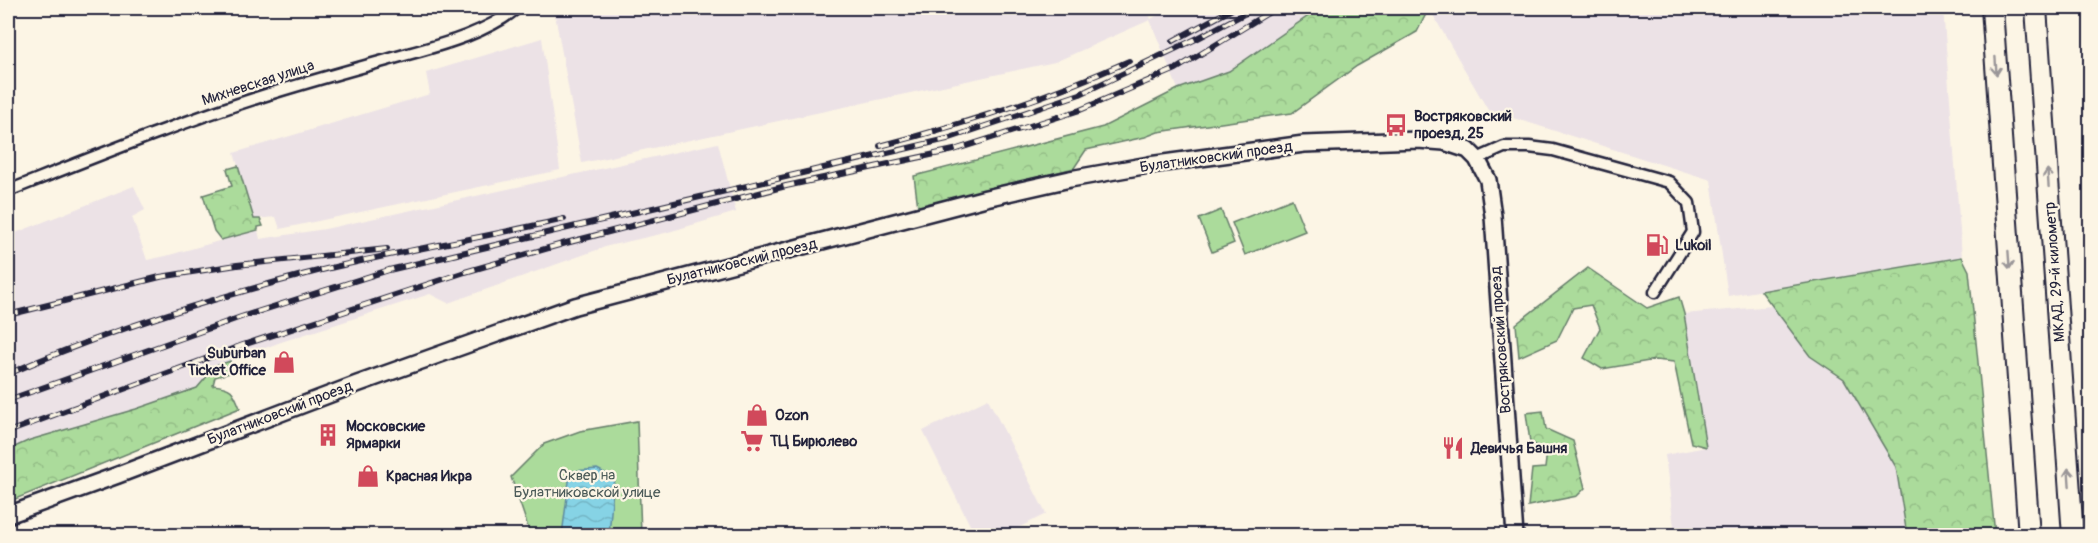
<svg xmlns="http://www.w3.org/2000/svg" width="2098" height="543" font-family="Pangolin,sans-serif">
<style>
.built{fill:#ece2e6}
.green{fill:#abdb9b;stroke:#667e6b;stroke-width:1.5}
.forest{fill:url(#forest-crowns);stroke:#667e6b;stroke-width:1.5}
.water{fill:url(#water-waves);stroke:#5e8ca1;stroke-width:1.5}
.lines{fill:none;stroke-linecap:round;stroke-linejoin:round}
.street-casing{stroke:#22223b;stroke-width:15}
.secondary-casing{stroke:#22223b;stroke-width:20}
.highway-casing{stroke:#22223b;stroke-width:24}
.street{stroke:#fcf5e5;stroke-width:10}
.secondary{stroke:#fcf5e5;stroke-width:15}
.highway{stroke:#fcf5e5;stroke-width:20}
.rail-casing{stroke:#22223b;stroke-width:6}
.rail{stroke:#fcf5e5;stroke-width:4;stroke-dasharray:11;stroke-linecap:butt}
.oneway{stroke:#9a9698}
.labels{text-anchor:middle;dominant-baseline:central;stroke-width:4.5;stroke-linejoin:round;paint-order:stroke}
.street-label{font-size:15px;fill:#22223b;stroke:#fcf5e5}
.poi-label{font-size:15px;font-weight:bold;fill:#22223b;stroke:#fcf5e5;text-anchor:start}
.park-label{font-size:15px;fill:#4b5a58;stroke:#fcf5e5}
</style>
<defs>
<pattern id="forest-crowns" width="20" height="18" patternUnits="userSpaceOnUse" patternTransform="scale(1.5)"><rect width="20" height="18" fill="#abdb9b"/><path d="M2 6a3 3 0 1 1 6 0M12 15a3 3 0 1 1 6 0" fill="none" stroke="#93bc86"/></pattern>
<pattern id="water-waves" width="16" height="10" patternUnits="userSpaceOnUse" patternTransform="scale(1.5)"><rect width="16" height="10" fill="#86d3e5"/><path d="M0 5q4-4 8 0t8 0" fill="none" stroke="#73b5c5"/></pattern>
</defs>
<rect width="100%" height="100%" fill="#fcf5e5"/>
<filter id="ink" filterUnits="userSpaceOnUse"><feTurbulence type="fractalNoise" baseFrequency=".0167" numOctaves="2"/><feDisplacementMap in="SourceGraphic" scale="12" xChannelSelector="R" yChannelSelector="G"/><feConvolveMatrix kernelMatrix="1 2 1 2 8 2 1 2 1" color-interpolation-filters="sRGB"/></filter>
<g filter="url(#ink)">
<!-- built -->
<g class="built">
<polygon points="558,8 1146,8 1151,19 1170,8 1320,8 1229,71 1178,89 1150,20 1055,62 582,163 554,9"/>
<polygon points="1429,8 1943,8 1962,257 1728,296 1711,180 1488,110"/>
<polygon points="542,38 560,170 280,229 276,217 254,219 234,153 430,94 426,73"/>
<polygon points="718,143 736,212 665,233 608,246 448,303 430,294 281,342 217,366 197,388 136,409 30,440 8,450 8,236 134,186 145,210 132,217 147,260 166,256 258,230 260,239 325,229"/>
<polygon points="1772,306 1810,356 1844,379 1896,467 1907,535 1675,535 1665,455 1706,447 1684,314"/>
<polygon points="988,399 1046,514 1004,535 975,535 923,431"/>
</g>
<!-- green -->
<g class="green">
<polygon points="1292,199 1305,231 1245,255 1232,223"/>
<polygon points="1221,210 1234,243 1212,252 1199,219"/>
<polygon points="637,421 641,535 528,535 528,527 511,477 544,444 580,431"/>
</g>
<!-- forest -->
<g class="forest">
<polygon points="1320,8 1429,8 1417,32 1357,66 1292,113 1158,132 1145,137 1086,150 1074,168 918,207 914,176 1103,127 1178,89 1229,71"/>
<polygon points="238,166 254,219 260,219 263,226 258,227 258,230 221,240 214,231 203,195 232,186 227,169"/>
<polygon points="1962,257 1969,271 1995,535 1907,535 1896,467 1844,379 1810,356 1761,291"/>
<polygon points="1588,268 1647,308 1679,297 1684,314 1706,447 1691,443 1674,362 1655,360 1602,369 1584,358 1600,328 1591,305 1573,308 1557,340 1519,357 1516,324"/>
<path d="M230 361V373L215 377 213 385C232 387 233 390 240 408L8 502V450L30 440 136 409 197 388 216 366Z"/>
<polygon points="1543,411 1546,429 1573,441 1585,488 1577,496 1528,506 1532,469 1545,468 1547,451 1530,442 1526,413"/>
</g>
<!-- water -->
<polygon class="water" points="597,469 614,478 609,535 562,535 570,474 574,471"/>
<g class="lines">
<!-- street casing -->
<g class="street-casing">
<g id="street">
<polyline points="1477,159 1504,147 1529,147 1553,150 1669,182 1689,203 1693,232 1655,292"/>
<path d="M8 191C94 157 180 122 269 94 308 82 347 71 387 60 431 47 481 37 517 8"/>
</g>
</g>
<!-- secondary casing -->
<g class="secondary-casing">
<polyline id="secondary" points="8,515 118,475 357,384 575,306 986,198 1070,179 1149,165 1304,144 1418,140 1444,142 1468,150 1477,159 1488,180 1493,216 1515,536"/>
</g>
<!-- highway casing -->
<g class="highway-casing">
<g id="highway">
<polyline points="1992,8 2029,536"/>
<polyline points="2036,8 2073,536"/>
</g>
</g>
<!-- street -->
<use href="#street" class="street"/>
<!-- secondary -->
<use href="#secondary" class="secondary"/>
<!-- highway -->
<use href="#highway" class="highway"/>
<!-- rail casing -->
<g class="rail-casing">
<g id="rail">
<polyline points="1173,41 1234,8"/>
<path d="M880 146C965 124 1049 97 1129 61"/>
<polyline points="8,315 160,277 237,265 387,249"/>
<path d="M8 374C101 333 207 300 306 274 391 252 478 239 564 219"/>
<polyline points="8,400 241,317 389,270 947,139 1080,94 1198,38 1255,8"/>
<polyline points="8,432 243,345 465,272 566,243 786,186 954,150 1080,110 1176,69 1276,8"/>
</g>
</g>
<!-- rail -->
<use href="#rail" class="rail"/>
</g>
<!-- one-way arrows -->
<defs><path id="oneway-shaft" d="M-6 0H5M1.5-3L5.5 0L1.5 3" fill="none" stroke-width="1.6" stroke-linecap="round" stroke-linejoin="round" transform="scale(1.5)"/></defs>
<g class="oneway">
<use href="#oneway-shaft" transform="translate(1996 66) rotate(86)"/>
<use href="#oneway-shaft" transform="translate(2048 178) rotate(-94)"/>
<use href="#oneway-shaft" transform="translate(2009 260) rotate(86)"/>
<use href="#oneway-shaft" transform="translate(2069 477) rotate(-94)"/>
</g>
</g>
<!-- icons -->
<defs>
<g id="bus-bare" transform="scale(1.8)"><path d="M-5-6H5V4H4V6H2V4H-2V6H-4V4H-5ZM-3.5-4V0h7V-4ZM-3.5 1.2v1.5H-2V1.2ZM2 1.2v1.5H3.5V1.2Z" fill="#d1495b" stroke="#fcf5e5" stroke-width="2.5" paint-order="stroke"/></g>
<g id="fuel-bare" transform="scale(1.8)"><path d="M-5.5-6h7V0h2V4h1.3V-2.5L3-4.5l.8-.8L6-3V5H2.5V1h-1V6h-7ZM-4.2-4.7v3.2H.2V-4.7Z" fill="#d1495b" stroke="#fcf5e5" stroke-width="2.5" paint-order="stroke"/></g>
<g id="shop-bare" transform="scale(1.8)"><path d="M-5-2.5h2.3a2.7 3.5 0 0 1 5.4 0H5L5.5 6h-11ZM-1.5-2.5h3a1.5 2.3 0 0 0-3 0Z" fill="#d1495b" stroke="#fcf5e5" stroke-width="2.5" paint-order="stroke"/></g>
<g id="building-bare" transform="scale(1.8)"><path d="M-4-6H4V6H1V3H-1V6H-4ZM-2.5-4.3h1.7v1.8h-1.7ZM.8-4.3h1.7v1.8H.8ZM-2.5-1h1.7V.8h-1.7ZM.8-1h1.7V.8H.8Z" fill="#d1495b" stroke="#fcf5e5" stroke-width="2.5" paint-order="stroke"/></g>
<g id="supermarket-bare" transform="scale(1.8)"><path d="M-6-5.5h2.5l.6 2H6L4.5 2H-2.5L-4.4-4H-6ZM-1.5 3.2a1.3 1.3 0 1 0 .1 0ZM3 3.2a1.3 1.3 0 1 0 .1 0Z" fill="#d1495b" stroke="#fcf5e5" stroke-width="2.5" paint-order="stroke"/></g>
<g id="restaurant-bare" transform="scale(1.8)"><path d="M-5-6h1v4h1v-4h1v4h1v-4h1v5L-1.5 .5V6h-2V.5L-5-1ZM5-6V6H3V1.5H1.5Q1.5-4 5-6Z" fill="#d1495b" stroke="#fcf5e5" stroke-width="2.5" paint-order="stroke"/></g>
</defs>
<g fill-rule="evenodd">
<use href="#bus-bare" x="1396" y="125"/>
<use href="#fuel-bare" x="1657" y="245"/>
<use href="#shop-bare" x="284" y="362"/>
<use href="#shop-bare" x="757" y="415"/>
<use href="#building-bare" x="328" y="435"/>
<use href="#supermarket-bare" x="752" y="441"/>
<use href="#restaurant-bare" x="1453" y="448"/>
<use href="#shop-bare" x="368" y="476"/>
</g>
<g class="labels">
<!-- street labels -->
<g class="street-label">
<text transform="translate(258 83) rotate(-18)">Михневская улица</text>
<text transform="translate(1216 157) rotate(-8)">Булатниковский проезд</text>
<text transform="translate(742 262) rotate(-14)">Булатниковский проезд</text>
<text transform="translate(2055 272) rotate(-94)">МКАД, 29-й километр</text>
<text transform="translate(1501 340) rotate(-94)">Востряковский проезд</text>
<text transform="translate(280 413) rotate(-21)">Булатниковский проезд</text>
</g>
<!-- poi labels -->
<g class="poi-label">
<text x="1414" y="116">Востряковский<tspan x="1414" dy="17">проезд, 25</tspan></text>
<text x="1675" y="245">Lukoil</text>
<text x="266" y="353" text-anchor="end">Suburban<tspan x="266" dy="17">Ticket Office</tspan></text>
<text x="775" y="415">Ozon</text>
<text x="346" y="426">Московские<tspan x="346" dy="17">Ярмарки</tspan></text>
<text x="770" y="441">ТЦ Бирюлево</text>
<text x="1471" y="448">Девичья Башня</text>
<text x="386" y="476">Красная Икра</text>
</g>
<!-- park labels -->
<g class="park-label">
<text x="587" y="475">Сквер на<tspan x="587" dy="17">Булатниковской улице</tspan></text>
</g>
</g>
<!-- margin -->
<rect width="2098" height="543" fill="none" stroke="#fcf5e5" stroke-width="30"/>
<rect x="15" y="15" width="2068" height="513" fill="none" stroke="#22223b" stroke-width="2" filter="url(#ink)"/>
</svg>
